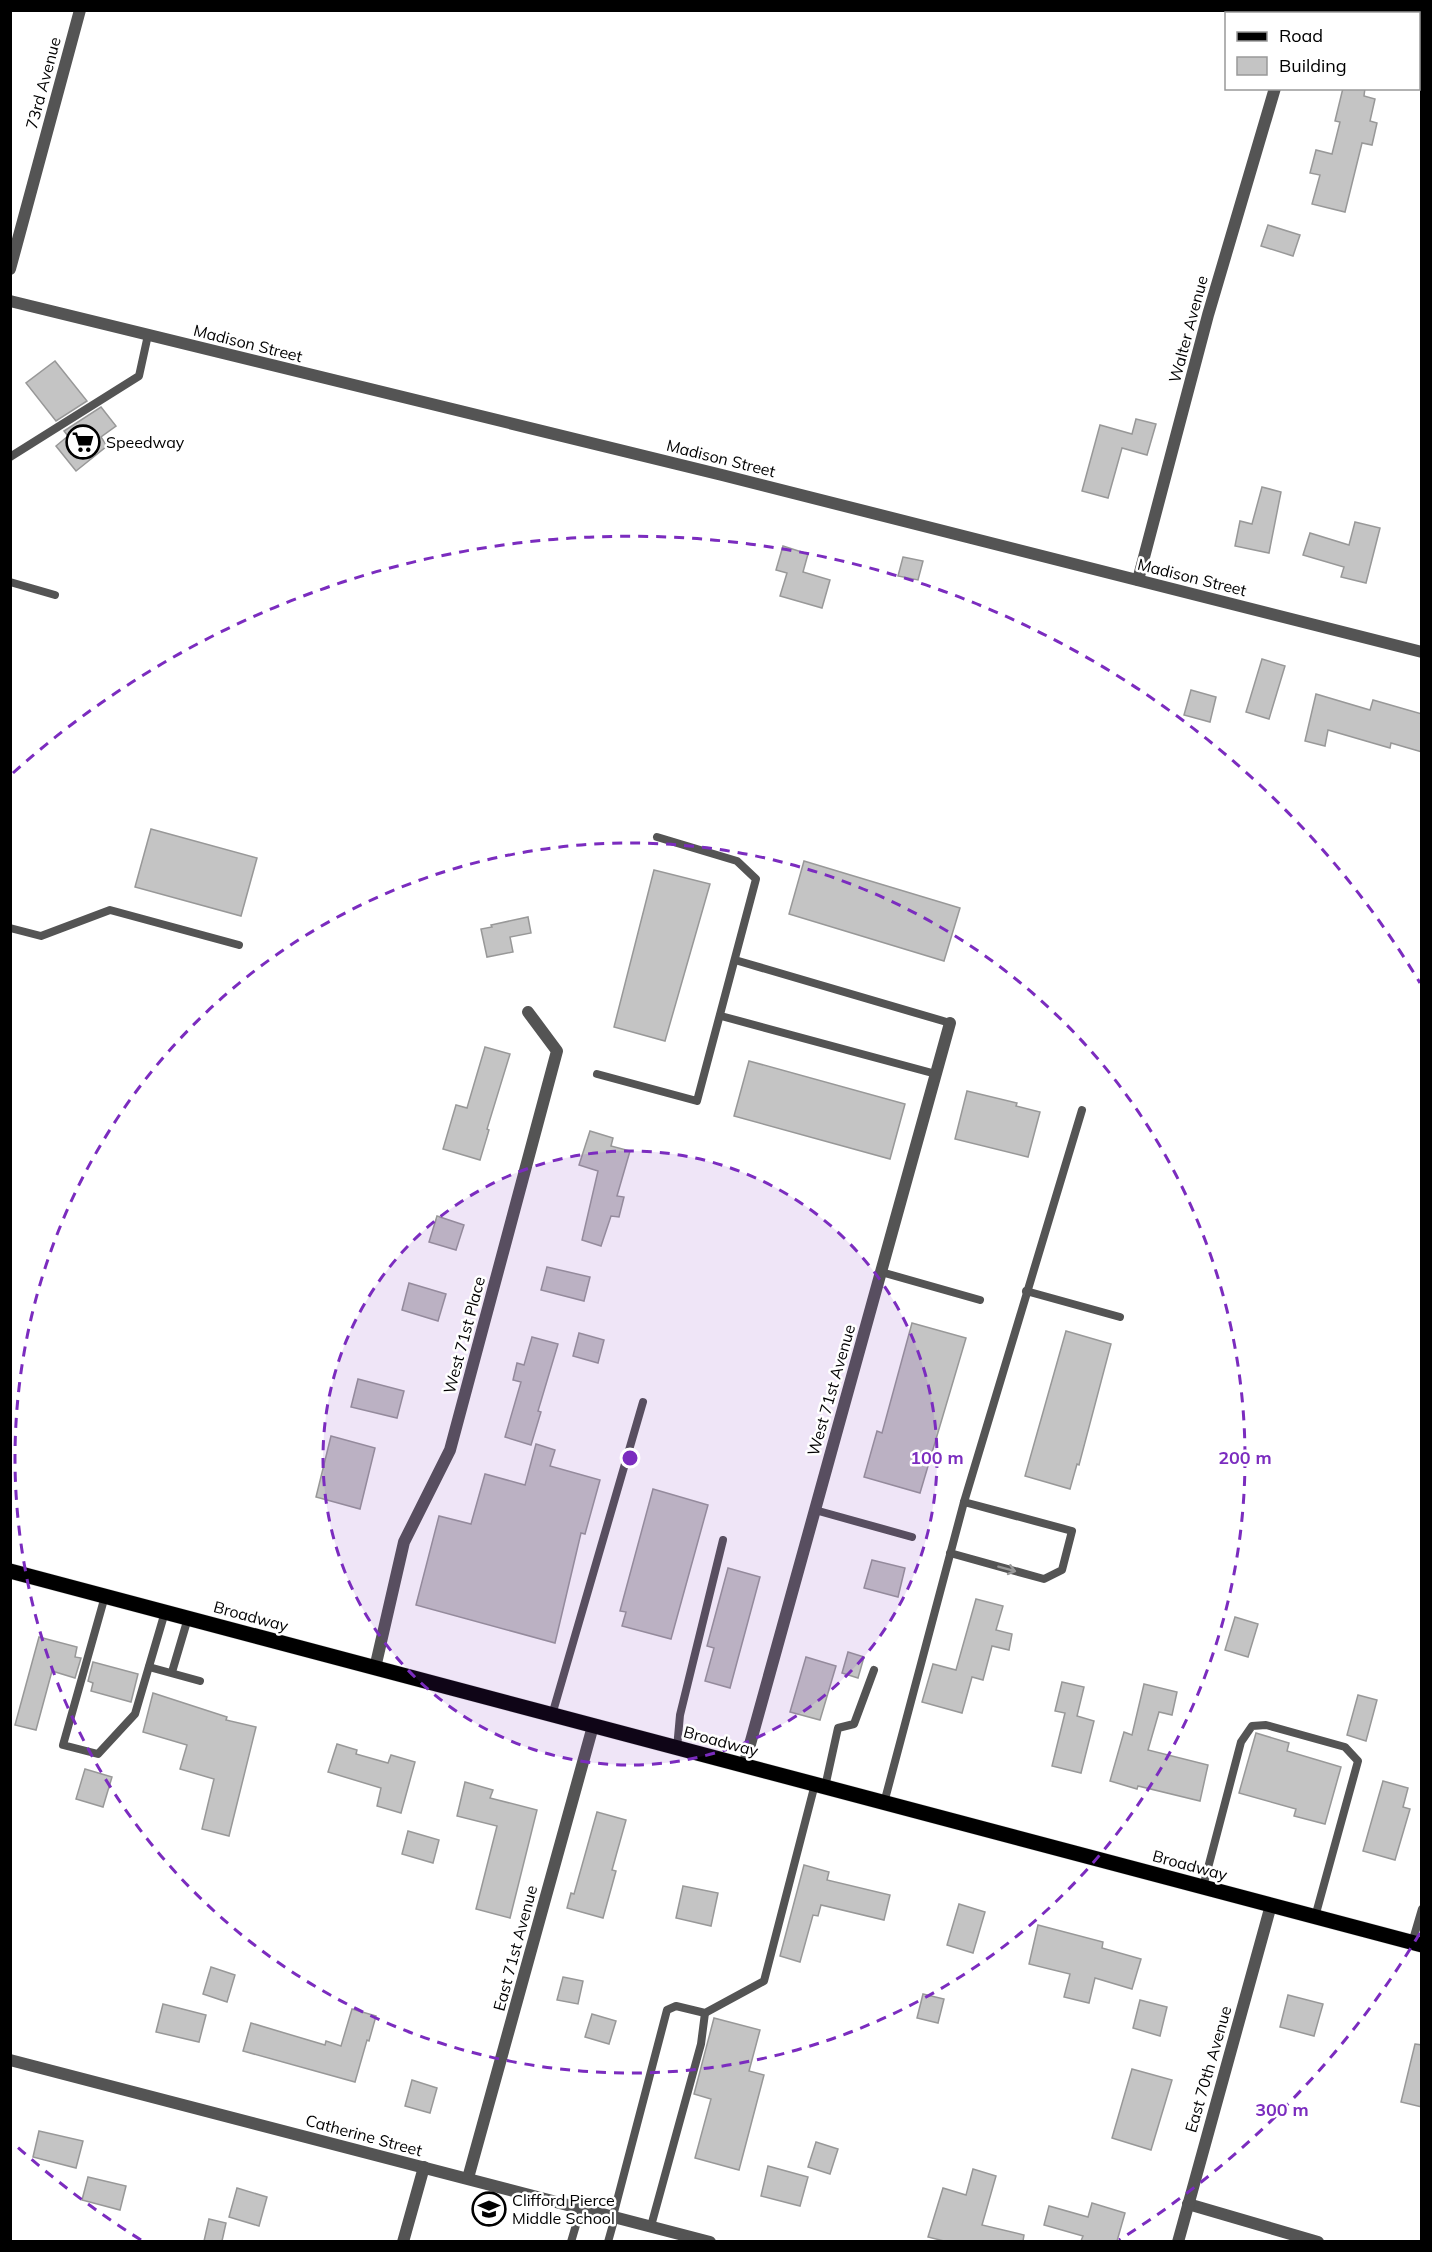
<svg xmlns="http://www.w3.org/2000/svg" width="1432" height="2252" font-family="Mulish,sans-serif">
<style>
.building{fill:#c4c4c4;stroke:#989898;stroke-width:1.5}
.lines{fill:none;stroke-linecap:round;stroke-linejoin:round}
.primary-casing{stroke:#dbdbdb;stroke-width:16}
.service{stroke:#545454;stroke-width:8}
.minor{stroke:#545454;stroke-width:12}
.tertiary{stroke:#545454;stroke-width:12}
.primary{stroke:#000;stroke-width:15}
.oneway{stroke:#989898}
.ring{fill:none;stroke:#7b2cbf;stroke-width:3;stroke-dasharray:10 8}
.labels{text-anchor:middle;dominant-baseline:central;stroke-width:5;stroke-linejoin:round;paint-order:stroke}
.street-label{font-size:16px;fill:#000;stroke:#fff}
.poi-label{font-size:16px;fill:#000;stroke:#fff;text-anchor:start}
.centre{fill:#7b2cbf;stroke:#fff;stroke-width:3}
.ring-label{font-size:18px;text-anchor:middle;font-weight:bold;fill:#7b2cbf;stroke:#fff;stroke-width:5;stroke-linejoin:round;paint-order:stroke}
</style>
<rect width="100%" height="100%" fill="#fff"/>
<!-- building -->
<g class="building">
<polygon points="1343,88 1365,88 1364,96 1375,99 1370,121 1377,123 1372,145 1362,143 1345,212 1312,204 1320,175 1310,173 1316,150 1332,154 1340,122 1335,121"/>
<polygon points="1268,225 1300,235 1293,256 1261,246"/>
<polygon points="55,361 87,401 56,421 26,383"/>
<polygon points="101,407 116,426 101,437 107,446 76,471 56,446 68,436 64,431"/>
<polygon points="1136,419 1156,424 1147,455 1122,448 1108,498 1082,491 1100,425 1132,434"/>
<polygon points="1262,487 1281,492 1269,553 1235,546 1240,521 1252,524"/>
<polygon points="1355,522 1380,528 1366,583 1341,577 1344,567 1303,555 1310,533 1349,545"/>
<polygon points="783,546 808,554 803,572 830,580 822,608 780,596 787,573 776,570"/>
<polygon points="903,557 923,561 918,580 898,576"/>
<polygon points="1262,659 1285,666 1269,719 1246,712"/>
<polygon points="1191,690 1216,697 1210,722 1184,715"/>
<polygon points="1316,694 1370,710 1373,700 1422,714 1422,752 1391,743 1390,748 1328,730 1325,746 1305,741"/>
<polygon points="151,829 257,858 241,916 135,887"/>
<polygon points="804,861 960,908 944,961 789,914"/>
<polygon points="654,870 710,884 665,1041 614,1027"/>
<polygon points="528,917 531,933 510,937 513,952 487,957 481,929 492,927 491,925"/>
<polygon points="485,1047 510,1054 487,1129 489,1130 480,1160 443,1149 456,1105 467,1108"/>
<polygon points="749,1061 905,1104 890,1159 734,1116"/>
<polygon points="967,1091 1017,1103 1016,1106 1040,1112 1028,1157 955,1139"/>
<polygon points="590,1131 613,1138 611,1146 630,1151 617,1196 624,1197 619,1217 611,1216 601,1246 582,1240 598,1171 579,1165"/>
<polygon points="437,1216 464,1225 456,1250 429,1242"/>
<polygon points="547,1267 590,1277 584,1301 541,1290"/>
<polygon points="409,1283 446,1294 438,1321 402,1310"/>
<polygon points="912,1323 966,1338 920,1493 864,1477 877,1431 882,1433"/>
<polygon points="1066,1331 1111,1344 1079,1465 1077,1464 1070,1489 1025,1476"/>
<polygon points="579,1333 604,1340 598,1363 573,1356"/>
<polygon points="532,1337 558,1344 538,1411 541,1412 531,1445 505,1437 521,1382 513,1380 517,1363 524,1365"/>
<polygon points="358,1379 404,1391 397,1418 351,1407"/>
<polygon points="331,1436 375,1448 360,1509 316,1497"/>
<polygon points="536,1444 555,1450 550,1466 600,1480 585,1534 581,1533 555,1643 416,1605 439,1516 471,1524 485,1474 525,1485"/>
<polygon points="653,1489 708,1505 671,1639 622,1626 626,1612 620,1611"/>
<polygon points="872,1560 905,1568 898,1597 864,1588"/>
<polygon points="728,1568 760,1577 730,1688 705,1681 714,1648 707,1646"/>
<polygon points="976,1599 1003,1606 996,1630 1012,1634 1009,1650 992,1646 983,1680 972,1677 962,1713 922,1702 933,1664 956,1670"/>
<polygon points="1235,1617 1258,1624 1248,1657 1225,1650"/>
<polygon points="39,1637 77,1647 75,1657 81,1658 75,1678 52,1671 36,1730 15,1725"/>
<polygon points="848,1652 864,1657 858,1678 842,1673"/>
<polygon points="806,1657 836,1666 820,1720 790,1712"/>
<polygon points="93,1662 138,1674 131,1702 91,1691 93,1683 88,1681"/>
<polygon points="1062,1682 1084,1687 1077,1716 1094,1721 1081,1773 1052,1766 1065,1713 1055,1711"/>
<polygon points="1144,1684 1177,1692 1172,1715 1159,1712 1148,1750 1208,1765 1200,1801 1138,1786 1137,1789 1110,1781 1124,1732 1132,1735"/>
<polygon points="153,1693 227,1717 226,1720 256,1727 229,1836 202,1829 214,1779 180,1769 187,1745 143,1732"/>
<polygon points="1358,1695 1377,1700 1366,1741 1347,1735"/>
<polygon points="1256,1733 1289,1743 1287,1751 1341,1767 1325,1824 1294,1816 1296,1809 1239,1793"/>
<polygon points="337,1744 357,1750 356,1754 388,1763 391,1755 415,1762 401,1813 377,1806 381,1788 328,1772"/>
<polygon points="85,1769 112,1777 103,1807 76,1799"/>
<polygon points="1383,1781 1408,1788 1403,1807 1410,1809 1395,1860 1363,1851"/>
<polygon points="465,1782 493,1790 490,1798 537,1810 510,1918 476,1909 497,1826 457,1816"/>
<polygon points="597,1812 626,1820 612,1870 616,1871 603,1918 567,1908 571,1893 574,1894"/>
<polygon points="408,1831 439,1840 433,1863 402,1854"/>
<polygon points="804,1865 829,1872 827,1880 890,1895 884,1920 821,1905 818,1916 813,1915 800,1962 780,1956"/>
<polygon points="683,1886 718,1893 711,1926 676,1918"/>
<polygon points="959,1904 985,1912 973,1953 947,1945"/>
<polygon points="1038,1925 1103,1942 1102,1948 1141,1959 1132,1989 1095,1978 1089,2003 1064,1997 1070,1974 1029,1964"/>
<polygon points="211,1967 235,1975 227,2002 203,1994"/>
<polygon points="563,1977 583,1981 578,2004 557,2000"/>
<polygon points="923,1994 944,1999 938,2023 917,2018"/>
<polygon points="1288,1995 1323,2004 1314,2036 1280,2027"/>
<polygon points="1140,2000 1167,2007 1160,2036 1133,2028"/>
<polygon points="163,2004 206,2015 199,2042 156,2032"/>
<polygon points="352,2009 376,2016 369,2041 367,2040 355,2082 243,2051 251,2023 325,2045 326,2041 341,2046"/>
<polygon points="592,2014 616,2021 609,2044 585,2037"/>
<polygon points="714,2018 760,2030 749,2071 764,2075 739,2170 695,2158 711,2099 694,2094"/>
<polygon points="1415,2044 1422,2045 1422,2107 1401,2102"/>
<polygon points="1132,2069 1172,2080 1151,2150 1112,2138"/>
<polygon points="412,2080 437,2088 430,2113 405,2106"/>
<polygon points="39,2131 83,2141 76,2168 33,2157"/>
<polygon points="816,2142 838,2149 830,2174 808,2167"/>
<polygon points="768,2166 808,2177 800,2206 761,2196"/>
<polygon points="973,2169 996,2176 982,2225 1024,2235 1023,2241 944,2241 928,2237 943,2188 966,2195"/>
<polygon points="88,2177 126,2186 120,2210 82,2200"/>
<polygon points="237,2188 267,2197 259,2226 229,2217"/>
<polygon points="1092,2203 1125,2213 1117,2241 1081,2241 1083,2236 1044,2225 1049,2206 1088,2217"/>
<polygon points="209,2219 226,2223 222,2241 204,2241"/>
</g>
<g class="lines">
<!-- primary casing -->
<g class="primary-casing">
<polyline id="primary" points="10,1571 1422,1945"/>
</g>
<!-- service -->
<g class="service">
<polyline points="10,457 139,376 148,335"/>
<polyline points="10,582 55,595"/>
<polyline points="10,928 41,936 110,910 239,945"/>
<polyline points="735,960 950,1023"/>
<polyline points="721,1016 936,1074"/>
<polyline points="597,1074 697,1101 756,879 737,861 657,837"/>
<polyline points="881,1272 980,1300"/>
<polyline points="1026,1291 1120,1317"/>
<polyline points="815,1510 912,1537"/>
<polyline points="950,1553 1044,1579 1062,1570 1072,1531 964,1502"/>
<polyline points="105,1596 63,1745 98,1754 135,1714 165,1612"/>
<polyline points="149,1667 200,1681"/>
<polyline points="172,1672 188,1618"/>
<polyline points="552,1715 643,1402"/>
<polyline points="677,1748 680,1715 723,1540"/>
<polyline points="825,1787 838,1728 854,1724 874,1670"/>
<polyline points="884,1803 964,1502 1082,1110"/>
<polyline points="1203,1887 1241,1742 1252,1726 1266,1725 1345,1747 1358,1761 1315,1917"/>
<polyline points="1412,1943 1422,1909"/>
<polyline points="613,2216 667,2010 676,2006 705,2013 764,1981 815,1784"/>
<polyline points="651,2226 701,2044 705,2013"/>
<polyline points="571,2242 581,2208"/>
<polyline points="608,2242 615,2217"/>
</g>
<!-- minor -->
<g class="minor">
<polyline points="1296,14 1297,10"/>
<polyline points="1138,580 1208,315 1275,88"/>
<polyline points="375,1668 404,1542 450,1450 557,1051 528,1012"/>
<polyline points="744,1766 950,1023"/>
<polyline points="10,2060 710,2242"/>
<polyline points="468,2178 593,1726"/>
<polyline points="1188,2204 1318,2242"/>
<polyline points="403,2242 424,2167"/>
<polyline points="1178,2242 1271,1905"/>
</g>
<!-- tertiary -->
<g class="tertiary">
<polyline points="10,269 80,10"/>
<polyline points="10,301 722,475 1422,652"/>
</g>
<!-- primary -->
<use href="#primary" class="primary"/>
</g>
<!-- one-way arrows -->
<defs><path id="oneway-shaft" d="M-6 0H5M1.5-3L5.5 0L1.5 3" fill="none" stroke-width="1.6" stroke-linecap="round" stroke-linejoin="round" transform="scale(1.5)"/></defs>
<use class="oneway" href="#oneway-shaft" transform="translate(1007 1569) rotate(15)"/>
<!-- distance rings -->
<circle cx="630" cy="1458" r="307" fill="#7b2cbf" fill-opacity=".12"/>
<g class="ring">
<circle cx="630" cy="1458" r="307"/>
<circle cx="630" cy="1458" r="615"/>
<path d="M1420 1933A922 922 0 0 1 1119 2240M141 2240A922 922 0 0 1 13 2143M13 773A922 922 0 0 1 1420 983"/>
</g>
<!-- icons -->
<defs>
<g id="supermarket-ring" transform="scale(1.725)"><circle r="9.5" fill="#fff" stroke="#000" stroke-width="1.5"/><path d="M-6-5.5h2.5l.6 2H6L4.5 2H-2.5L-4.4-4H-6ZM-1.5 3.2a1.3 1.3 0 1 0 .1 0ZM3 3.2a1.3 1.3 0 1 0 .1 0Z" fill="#000"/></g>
<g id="school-ring" transform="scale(1.725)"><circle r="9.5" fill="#fff" stroke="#000" stroke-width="1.5"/><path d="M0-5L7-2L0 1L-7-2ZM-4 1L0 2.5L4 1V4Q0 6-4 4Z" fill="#000"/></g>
</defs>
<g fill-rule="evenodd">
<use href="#supermarket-ring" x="83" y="442"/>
<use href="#school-ring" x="489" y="2209"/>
</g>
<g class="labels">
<!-- street labels -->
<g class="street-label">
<text transform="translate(43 83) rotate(-75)">73rd Avenue</text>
<text transform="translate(1188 329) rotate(-75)">Walter Avenue</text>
<text transform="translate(248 343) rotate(14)">Madison Street</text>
<text transform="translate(721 458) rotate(14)">Madison Street</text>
<text transform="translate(1192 577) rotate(14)">Madison Street</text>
<text transform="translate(464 1335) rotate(-75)">West 71st Place</text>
<text transform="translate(831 1390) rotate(-74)">West 71st Avenue</text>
<text transform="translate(251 1616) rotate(15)">Broadway</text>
<text transform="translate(721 1741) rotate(15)">Broadway</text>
<text transform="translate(1190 1865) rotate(15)">Broadway</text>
<text transform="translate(515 1948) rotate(-75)">East 71st Avenue</text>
<text transform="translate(1208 2069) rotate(-74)">East 70th Avenue</text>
<text transform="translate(364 2135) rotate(15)">Catherine Street</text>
</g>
<!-- poi labels -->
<g class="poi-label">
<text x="106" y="442">Speedway</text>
<text x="512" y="2200">Clifford Pierce<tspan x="512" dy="18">Middle School</tspan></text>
</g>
</g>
<circle cx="630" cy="1458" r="9" class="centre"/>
<g class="ring-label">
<text x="937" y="1464">100 m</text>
<text x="1245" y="1464">200 m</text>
<text x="1282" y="2116">300 m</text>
</g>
<!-- border -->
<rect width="1432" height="2252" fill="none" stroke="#000000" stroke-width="24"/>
<!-- legend -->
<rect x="1225" y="12" width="195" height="78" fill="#ffffff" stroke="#999999" stroke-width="1.5"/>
<rect x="1237" y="32" width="30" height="9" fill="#000000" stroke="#999999" stroke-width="1.5"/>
<text x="1279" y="42" font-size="18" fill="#000000">Road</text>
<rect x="1237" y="57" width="30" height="18" fill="#c4c4c4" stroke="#999999" stroke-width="1.5"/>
<text x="1279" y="72" font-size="18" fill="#000000">Building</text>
</svg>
